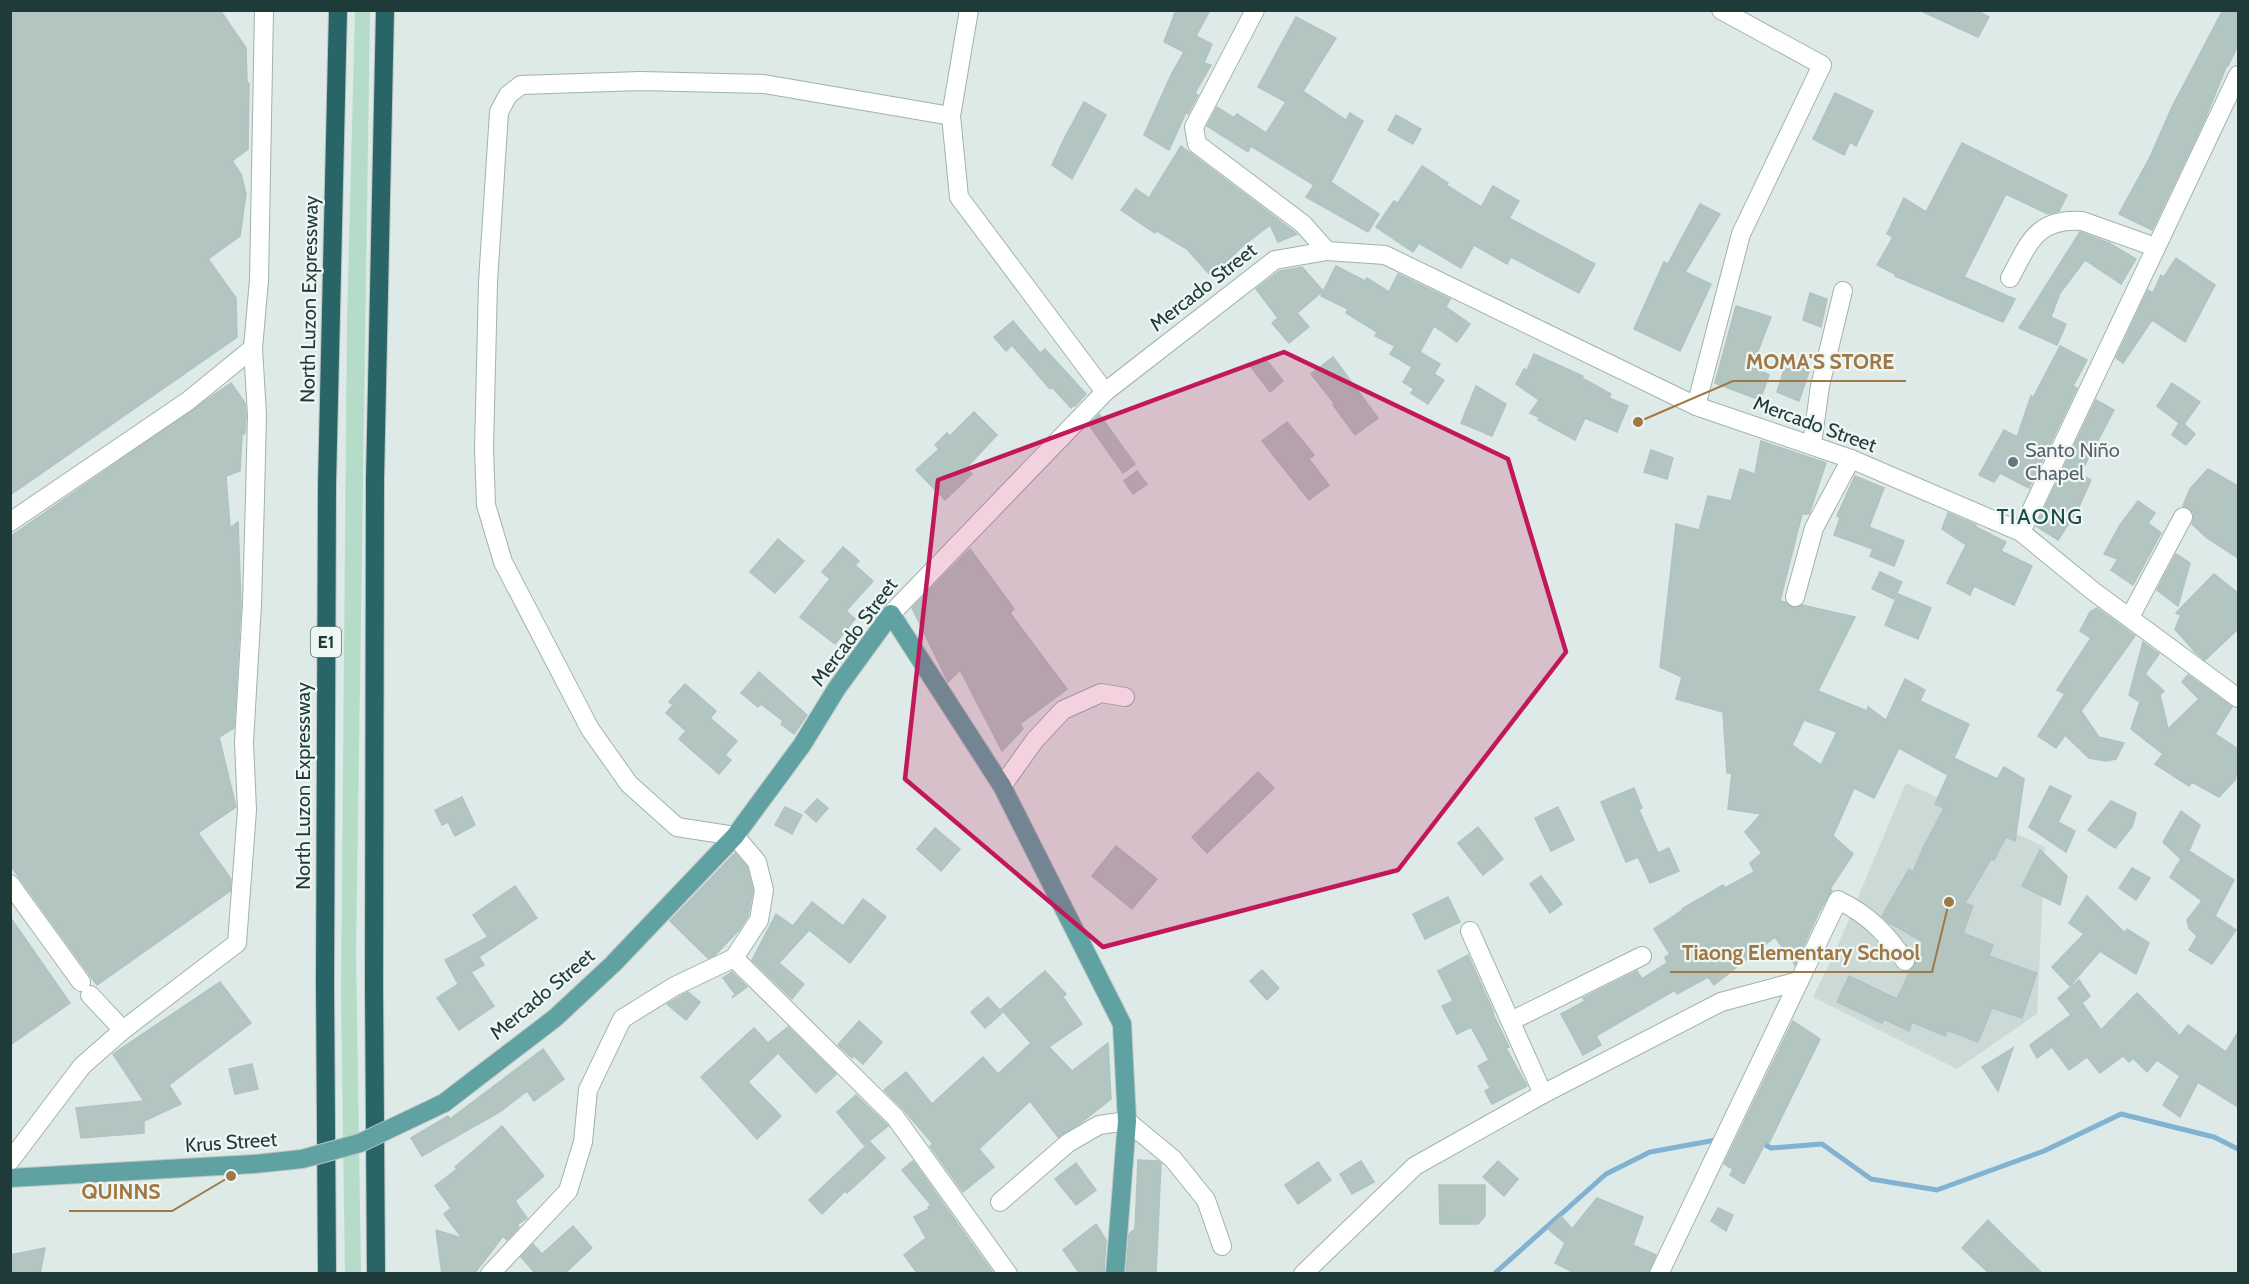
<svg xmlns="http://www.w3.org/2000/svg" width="2249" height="1284" font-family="Cabin,sans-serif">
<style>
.built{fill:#cbdad7}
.green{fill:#b5dcc9}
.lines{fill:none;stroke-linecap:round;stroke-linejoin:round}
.stream{stroke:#82b2d2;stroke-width:5}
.building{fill:#b3c5c1;stroke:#b0c3c0;stroke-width:1.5;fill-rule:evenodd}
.minor-casing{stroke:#a0b2af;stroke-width:20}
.major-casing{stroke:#bcc4c4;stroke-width:20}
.highway-casing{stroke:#bcc4c4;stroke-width:20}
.minor{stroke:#fff;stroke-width:18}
.major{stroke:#60a1a1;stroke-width:18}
.highway{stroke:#296467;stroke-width:18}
.major-bridge-casing{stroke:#bcc4c4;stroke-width:20;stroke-linecap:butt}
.major-bridge{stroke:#60a1a1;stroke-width:18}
.marked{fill:#c2185b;fill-opacity:0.2;stroke:#c2185b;stroke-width:4.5;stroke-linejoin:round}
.worship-dot{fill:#6b7280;stroke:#eef7f4;stroke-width:2}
.labels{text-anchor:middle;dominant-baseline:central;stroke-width:4.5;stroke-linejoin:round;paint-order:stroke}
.shield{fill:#eef7f4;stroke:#5c7371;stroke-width:1.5}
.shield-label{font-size:18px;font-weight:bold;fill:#1e3a39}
.street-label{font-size:20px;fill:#1e3a39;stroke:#eef7f4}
.worship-label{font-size:20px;fill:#5b616d;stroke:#eef7f4;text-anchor:start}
.quarter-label{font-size:22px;letter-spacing:1.5px;fill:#1a4c4c;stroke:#eef7f4}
.leader{fill:none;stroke:#a07846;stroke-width:2}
.callout-dot{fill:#a07846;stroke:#eef7f4;stroke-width:2}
.callout-label{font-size:21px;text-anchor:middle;font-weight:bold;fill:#a07846;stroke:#eef7f4;stroke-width:4.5;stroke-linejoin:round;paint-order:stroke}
</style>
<rect width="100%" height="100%" fill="#ddeae7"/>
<!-- built -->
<polygon class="built" points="1906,783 2045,847 2037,1014 1957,1069 1813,997 1833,957"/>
<!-- green -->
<polygon class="green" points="370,10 356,952 361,1273 345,1274 341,994 347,321 355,11"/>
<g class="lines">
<!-- stream -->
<g class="stream">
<polyline points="1758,1141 1771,1148 1822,1144 1871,1179 1937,1190 2044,1151 2121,1114 2214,1137 2238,1149"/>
<polyline points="1494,1274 1606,1174 1650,1152 1716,1140"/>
</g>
</g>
<!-- building -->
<g class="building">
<polygon points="10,10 220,10 246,48 247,84 249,83 248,149 232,161 241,174 246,194 240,236 208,259 236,298 237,337 10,495"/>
<polygon points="1176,10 1210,10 1196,36 1212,44 1204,63 1211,65 1195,93 1198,95 1188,114 1186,112 1169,150 1144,135 1172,73 1184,52 1164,42"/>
<polygon points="1919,10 1976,10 1989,17 1978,37"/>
<polygon points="2223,10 2238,10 2238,45 2228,66 2227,65 2205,119 2152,230 2119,214 2150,157 2172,107"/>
<polygon points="1296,17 1336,38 1303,91 1346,120 1350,113 1363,121 1331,182 1379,214 1368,232 1306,197 1314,185 1251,146 1248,152 1207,126 1217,107 1234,118 1237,114 1266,133 1286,102 1258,87"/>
<polygon points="1835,93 1873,111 1856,146 1850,142 1844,155 1813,139"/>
<polygon points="1084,102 1106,115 1072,179 1052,165 1064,139"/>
<polygon points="1396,115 1421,129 1413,144 1388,130"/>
<polygon points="1962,143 2067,195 2059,211 2048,214 2006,194 1964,277 2015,299 2003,322 1895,276 1895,274 1877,265 1893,237 1887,234 1904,198 1926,212"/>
<polygon points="1181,146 1189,152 1297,234 1278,242 1270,225 1244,245 1211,276 1187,249 1157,231 1155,233 1121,210 1136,189 1149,198"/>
<polygon points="1422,166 1448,183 1446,185 1481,207 1493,186 1519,201 1509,218 1595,264 1579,293 1511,257 1507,264 1474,245 1461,268 1419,243 1413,252 1376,227 1394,201 1398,203"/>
<polygon points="1700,204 1720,214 1685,272 1711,284 1680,351 1634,329 1664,262 1668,264"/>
<polygon points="2080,232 2109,243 2136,259 2121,284 2085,260 2060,293 2051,317 2066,324 2057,345 2019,328"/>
<polygon points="2176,258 2215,285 2185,342 2152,320 2123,363 2116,358 2148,290 2153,293 2161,275 2164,277"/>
<polygon points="1336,266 1365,281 1367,278 1389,292 1398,274 1450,299 1446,307 1470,324 1457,342 1434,326 1420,352 1440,364 1434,374 1444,380 1428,404 1411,393 1414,389 1403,382 1412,367 1390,354 1395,346 1375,336 1377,332 1346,313 1348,309 1321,296"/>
<polygon points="1302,267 1323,291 1297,313 1309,327 1289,343 1272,323 1278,318 1256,289 1280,271"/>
<polygon points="1810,293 1827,299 1821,327 1803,320"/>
<polygon points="1736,306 1771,317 1752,367 1769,375 1760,400 1715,383"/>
<polygon points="1013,321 1040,353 1045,349 1086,394 1075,406 1074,405 1071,408 1052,387 1050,389 1012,345 1006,351 994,337"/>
<polygon points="2060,346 2087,360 2073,386 2077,388 2029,488 2000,473 1994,482 1979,475 2004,430 2017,437 2031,396 2033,398"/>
<polygon points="1534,354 1583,376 1582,378 1611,394 1609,398 1628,406 1617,432 1585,418 1575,440 1538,420 1540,418 1530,413 1539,400 1516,384 1524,369 1527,370"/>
<polygon points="1264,357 1283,381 1270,392 1251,367"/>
<polygon points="1333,357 1378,418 1355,435 1333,405 1334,403 1311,374"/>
<polygon points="1787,360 1810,369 1799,401 1777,392"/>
<polygon points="231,383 245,403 246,415 245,433 242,435 240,471 226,476 230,528 238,522 241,604 234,728 219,737 236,807 198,833 231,879 230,891 97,985 10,865 10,537"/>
<polygon points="2172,383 2200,402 2184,424 2195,434 2186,445 2172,435 2179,423 2157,406"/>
<polygon points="1476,386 1506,404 1492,436 1461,423"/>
<polygon points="2096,400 2114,410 2080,474 2091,480 2077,511 2058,540 2036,526"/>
<polygon points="974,412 997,435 966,468 972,474 945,500 916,470 939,449 935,445 947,433 950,436"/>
<polygon points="1099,414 1135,464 1123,473 1089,425"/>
<polygon points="1287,422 1314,455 1309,459 1329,485 1309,500 1262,441"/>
<path d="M1761 441 1826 463 1809 514H1802L1780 601 1785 602 1793 608 1802 605 1855 617 1818 691 1867 711 1868 707 1886 720 1905 679 1925 690 1920 701 1969 724 1954 758 1997 779 2004 767 2024 779 2015 841 2006 837 1994 860 1991 859 1965 903 1973 906 1963 933 1993 945 1989 956 2037 973 2022 1018 1992 1008 1978 1042 1947 1030 1945 1036 1912 1022 1909 1031 1884 1019 1882 1023 1837 1002 1849 976 1897 999 1910 971 1915 965 1916 958 1923 942 1888 922 1882 916 1909 869 1913 872 1923 848 1944 808 1935 804 1948 775 1899 748 1874 798 1854 788 1833 836 1853 854 1830 889 1832 890 1819 912 1795 965 1775 937 1714 985 1708 977 1677 994 1675 990 1596 1036 1601 1045 1583 1055 1561 1014 1585 1001 1583 998 1637 971 1642 979 1667 963 1665 957 1670 954 1654 929 1683 910 1682 909 1723 885 1725 888 1754 872 1750 863 1762 853 1745 832 1761 814 1728 809 1732 773H1727L1723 712 1676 699 1682 677 1660 667 1676 524 1699 530 1708 496 1731 501 1740 469 1755 474ZM1804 720 1837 732 1821 765 1792 745Z"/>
<polygon points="1651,450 1673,458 1667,479 1644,472"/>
<polygon points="2208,469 2238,486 2238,558 2207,538 2192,524 2194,517 2193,512 2183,506 2190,489"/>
<polygon points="1137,471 1147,484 1133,494 1124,481"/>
<polygon points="1855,476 1884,488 1869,527 1904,541 1894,566 1870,556 1873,549 1834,535 1840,518 1837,516"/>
<polygon points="2138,501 2155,513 2148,523 2161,533 2133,585 2111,570 2118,559 2104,554 2120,525"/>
<polygon points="1948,513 1976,525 1976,527 2006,542 2001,551 2032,566 2014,605 1974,586 1970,595 1947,583 1966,545 1942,529"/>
<polygon points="778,539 804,561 775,593 750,572"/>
<polygon points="843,547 859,561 855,565 873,581 846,611 855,619 835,644 800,617 830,579 822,572"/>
<polygon points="970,549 1014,609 1010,613 1067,689 1020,724 1023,729 1002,751 960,670 948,682 912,608"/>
<polygon points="2176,554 2190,563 2178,606 2157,590"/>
<polygon points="1880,572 1902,582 1894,599 1872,589"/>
<polygon points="2214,574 2238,593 2238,629 2205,660 2195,652 2175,629 2181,615 2176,613"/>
<polygon points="1898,594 1931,608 1918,639 1885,625"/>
<polygon points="2097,608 2135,636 2081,711 2099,737 2124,743 2116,759 2106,761 2089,758 2065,735 2056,748 2038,736 2065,694 2057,690 2091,638 2080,631 2090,612"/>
<polygon points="2143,642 2159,654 2145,674 2164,691 2160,695 2168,729 2199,699 2182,682 2188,675 2232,707 2215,734 2238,749 2238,765 2235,780 2219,797 2192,782 2189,786 2155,764 2163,754 2131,729 2140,702 2129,695"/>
<polygon points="759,672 807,715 794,734 781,724 783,721 761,704 758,707 741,693"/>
<polygon points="685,684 716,711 710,718 737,741 725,755 731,760 719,774 679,739 686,731 666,713 673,705 669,702"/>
<polygon points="1258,772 1274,788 1207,853 1192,837"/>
<polygon points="2050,786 2071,796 2058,822 2075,831 2066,852 2029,827"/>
<polygon points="1634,788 1642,808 1639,810 1658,853 1669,848 1679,871 1650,883 1638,857 1626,862 1601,802"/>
<polygon points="462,797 475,825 455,836 448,822 442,825 435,810"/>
<polygon points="817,799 828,808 816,822 805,812"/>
<polygon points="2111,801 2136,813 2132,827 2115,848 2088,830"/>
<polygon points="785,807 802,815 792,834 775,825"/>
<polygon points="1558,807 1574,840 1551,851 1535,818"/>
<polygon points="2181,811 2200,825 2189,851 2234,880 2215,916 2236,930 2212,964 2189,950 2197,936 2189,928 2187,920 2202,901 2170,877 2181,859 2163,842"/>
<polygon points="1478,827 1503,859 1483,875 1458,843"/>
<polygon points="935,828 960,849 941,871 917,849"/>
<polygon points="1116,846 1157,879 1132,909 1092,876"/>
<polygon points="2040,850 2067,876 2060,905 2022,886"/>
<polygon points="735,853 747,867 753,890 748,916 739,930 715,955 708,958 670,921"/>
<polygon points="2132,868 2150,878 2136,900 2119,888"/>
<polygon points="1541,876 1562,904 1550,913 1530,884"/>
<polygon points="515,886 537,918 479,957 484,965 471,972 494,1006 459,1030 437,998 458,984 445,960 488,937 473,915"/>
<polygon points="2087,896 2125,933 2127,929 2149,943 2136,974 2100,951 2070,986 2052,967 2084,934 2069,923"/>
<polygon points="1448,897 1460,922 1425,939 1413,914"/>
<polygon points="863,899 886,917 850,963 809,930 779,963 804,984 792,999 752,960 776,914 793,926 812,902 843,926"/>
<polygon points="10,917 70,1003 10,1045"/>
<polygon points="1468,955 1494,1013 1493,1014 1509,1047 1506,1048 1527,1086 1492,1104 1485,1091 1490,1088 1478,1066 1489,1060 1471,1027 1457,1034 1442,1006 1453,1001 1438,971"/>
<polygon points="1262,970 1279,988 1267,1000 1250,981"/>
<polygon points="1045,971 1066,994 1063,997 1082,1024 1049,1047 1072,1071 1108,1043 1111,1099 1082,1122 1058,1137 1030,1101 979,1149 994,1167 963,1192 930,1146 933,1144 903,1109 884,1090 906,1072 932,1104 983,1057 998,1074 1031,1043 1001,1009"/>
<polygon points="732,972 747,987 732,998 735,994 723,978"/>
<polygon points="2079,980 2090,996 2082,1003 2101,1030 2137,993 2180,1036 2188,1025 2226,1052 2238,1032 2238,1107 2198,1082 2180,1117 2163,1105 2180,1076 2157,1060 2147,1072 2133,1058 2129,1062 2123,1056 2100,1073 2087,1057 2069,1070 2052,1047 2037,1058 2030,1045 2071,1015 2058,998"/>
<polygon points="220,982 251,1023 169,1085 181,1104 144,1121 144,1133 81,1138 76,1108 144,1101 113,1054"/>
<polygon points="688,992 700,1002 686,1020 667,1004"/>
<polygon points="988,997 1002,1013 985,1028 971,1012"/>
<polygon points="859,1021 882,1042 863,1064 854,1056 852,1058 838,1045"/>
<polygon points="1793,1021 1820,1039 1769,1143 1766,1142 1744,1184 1730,1175 1733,1169 1724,1164"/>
<polygon points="788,1027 836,1074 816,1093 778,1053 748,1082 781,1116 757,1139 701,1077 754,1028 768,1043"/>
<polygon points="2013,1048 1998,1091 1982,1067"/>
<polygon points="543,1049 564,1079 534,1101 527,1091 501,1111 422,1156 411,1138 448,1116 450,1119"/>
<polygon points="252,1064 258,1089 235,1094 229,1069"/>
<polygon points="856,1095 888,1126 864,1145 837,1112"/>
<polygon points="502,1126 544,1176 515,1201 527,1218 517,1225 519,1227 507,1240 503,1236 474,1274 442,1274 436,1230 462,1238 444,1214 451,1208 435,1186 457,1169 455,1167"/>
<polygon points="870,1142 885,1158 847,1193 845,1191 822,1214 809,1200"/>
<polygon points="1138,1160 1158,1161 1161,1163 1156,1274 1126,1274 1129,1234 1135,1229"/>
<polygon points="913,1161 969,1240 994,1274 918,1274 904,1255 926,1238 914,1217 929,1209 928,1207 931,1205 902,1170"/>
<polygon points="1361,1161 1374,1182 1352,1194 1340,1174"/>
<polygon points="1498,1161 1518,1179 1504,1196 1483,1177"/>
<polygon points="1318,1162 1331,1180 1298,1204 1285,1185"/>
<polygon points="1076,1163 1096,1190 1076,1205 1055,1179"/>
<polygon points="1439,1185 1485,1185 1485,1216 1478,1224 1440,1224"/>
<polygon points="1597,1198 1643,1217 1633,1245 1656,1255 1648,1274 1576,1274 1555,1263 1565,1243 1548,1229 1561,1216 1572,1229"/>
<polygon points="1718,1208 1733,1215 1726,1231 1711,1221"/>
<polygon points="1988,1220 2015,1247 2043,1274 1990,1274 1962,1248"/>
<polygon points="1096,1224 1106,1240 1104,1274 1080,1274 1063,1250"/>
<polygon points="573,1226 592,1248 564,1274 536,1274 521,1257 533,1244 542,1254"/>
<polygon points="45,1248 40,1274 10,1274 10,1255"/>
</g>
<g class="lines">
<!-- minor casing -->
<g class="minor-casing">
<g id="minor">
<polyline points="969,10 951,116 959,197 1105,392"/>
<polyline points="1255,10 1194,127 1197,144 1303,224 1327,251"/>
<path d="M2010 278C2029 243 2036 218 2082 221L2155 247"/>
<polyline points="1696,406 1741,234 1822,65 1721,10"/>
<polyline points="1812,444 1820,386 1843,291"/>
<polyline points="10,522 188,401 253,348"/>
<polyline points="2021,532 2238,75"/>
<polyline points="1795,597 1814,528 1851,459"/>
<polyline points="891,614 1105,392 1275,260 1327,251 1385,255 1696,406 1851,459 2021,532 2093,591 2238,698"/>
<polyline points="2130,617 2183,517"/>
<polyline points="1002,786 1035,740 1063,710 1101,693 1125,697"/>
<polyline points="10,884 81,982"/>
<polyline points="1470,931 1543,1094"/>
<polyline points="734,958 895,1117 1008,1274"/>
<polyline points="90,995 123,1030"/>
<polyline points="1511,1021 1642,956"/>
<polyline points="10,1161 82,1066 123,1030 237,943 247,810 244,742 252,604 255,497 257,415 253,348 259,280 264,10"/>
<polyline points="1000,1202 1068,1143 1099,1125 1127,1121 1173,1159 1206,1200 1222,1246"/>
<polyline points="490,1274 568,1191 583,1142 588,1090 622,1019 675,986 734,958 759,920 764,890 757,862 735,836 677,827 629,784 590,729 503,562 486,505 484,449 488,282 499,112 508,95 521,85 641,81 764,84 951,116"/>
<polyline points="1303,1274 1415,1166 1543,1094 1721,1002 1799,981"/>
<path d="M1659 1274 1838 900C1869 915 1887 934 1905 961"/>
</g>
</g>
<!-- major casing -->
<g class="major-casing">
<g id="major">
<polyline points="444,1103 555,1018 613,964 735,836 802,745 837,688 891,614 1002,786 1122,1024 1127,1121 1115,1274"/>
<polyline points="10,1178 254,1164"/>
</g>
</g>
<!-- highway casing -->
<g class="highway-casing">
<g id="highway">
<polyline points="327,1274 325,984 327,485 338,10"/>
<polyline points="376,1274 374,987 375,480 385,10"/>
</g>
</g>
<!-- minor -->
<use href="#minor" class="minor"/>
<!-- major -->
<use href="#major" class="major"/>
<!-- highway -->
<use href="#highway" class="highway"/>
<!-- major-bridge casing -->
<g class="major-bridge-casing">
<polyline id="major-bridge" points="254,1164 302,1159 360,1143 444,1103"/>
</g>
<!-- major-bridge -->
<use href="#major-bridge" class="major-bridge"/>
</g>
<!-- marked area -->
<path class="marked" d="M1284 352 1508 459 1566 652 1398 870 1103 947 905 779 938 480Z"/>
<!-- markers -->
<circle class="worship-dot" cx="2013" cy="462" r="6"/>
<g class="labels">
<!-- shield labels -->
<rect class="shield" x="311" y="627" width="30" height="30" rx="4.5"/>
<g class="shield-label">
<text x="326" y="642">E1</text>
</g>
<!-- street labels -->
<g class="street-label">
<text transform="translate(1203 287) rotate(-38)">Mercado Street</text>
<text transform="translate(309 299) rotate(-89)">North Luzon Expressway</text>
<text transform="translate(1815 424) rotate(20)">Mercado Street</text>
<text transform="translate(854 632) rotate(-53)">Mercado Street</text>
<text transform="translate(303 786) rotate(-90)">North Luzon Expressway</text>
<text transform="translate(542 994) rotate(-40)">Mercado Street</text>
<text transform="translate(231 1142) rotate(-4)">Krus Street</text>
</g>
<!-- worship labels -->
<g class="worship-label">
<text x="2025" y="450">Santo Niño<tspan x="2025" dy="23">Chapel</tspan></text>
</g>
<!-- quarter labels -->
<g class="quarter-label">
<text x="2040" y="516">TIAONG</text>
</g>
</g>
<!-- callouts -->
<path class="leader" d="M1638 422L1733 381H1906M1949 902L1932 972H1670M231 1176L172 1211H69"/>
<g class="callout-dot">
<circle cx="1638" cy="422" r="6"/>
<circle cx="1949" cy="902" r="6"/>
<circle cx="231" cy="1176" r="6"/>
</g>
<g class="callout-label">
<text x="1820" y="369">MOMA'S STORE</text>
<text x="1801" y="960">Tiaong Elementary School</text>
<text x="121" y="1199">QUINNS</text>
</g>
<!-- border -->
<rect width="2249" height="1284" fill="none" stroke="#1e3a39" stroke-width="24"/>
</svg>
